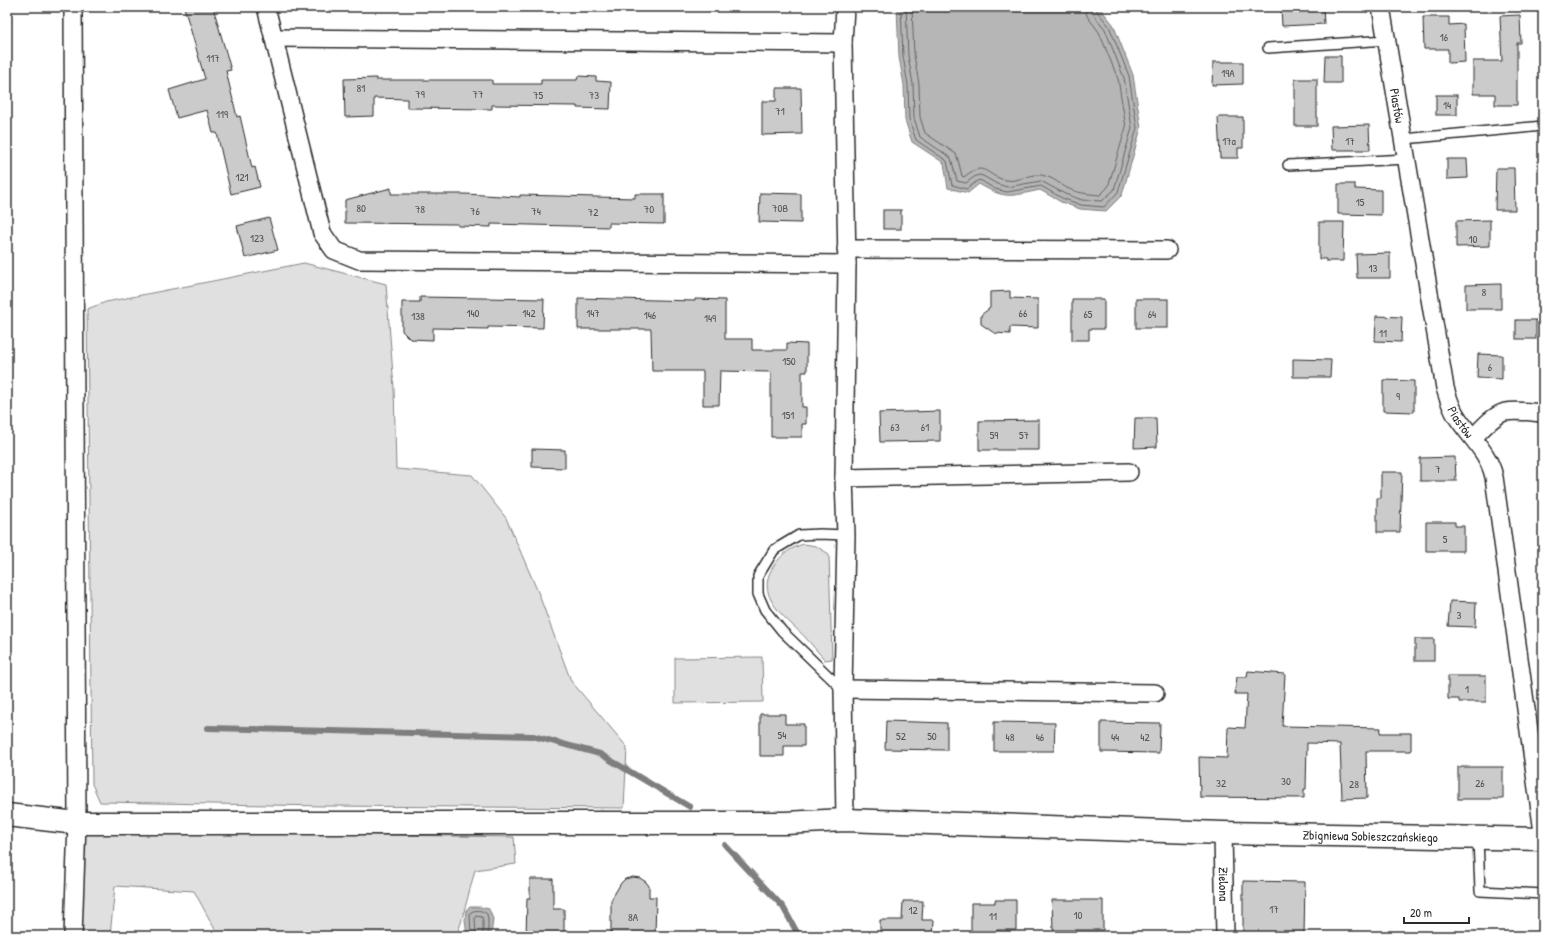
<svg xmlns="http://www.w3.org/2000/svg" width="1550" height="943" font-family="'Patrick Hand',sans-serif">
<style>
.green{fill:#e0e0e0;stroke:#868686}
.water{fill:#b6b6b6;stroke:#7e7e7e}
.lines{fill:none;stroke-linecap:round;stroke-linejoin:round}
.shore{stroke:#636363;stroke-width:1}
.stream{stroke:#7e7e7e;stroke-width:6}
.building{fill:#cbcbcb;stroke:#2b2b2b}
.service-casing{stroke:#2b2b2b;stroke-width:12}
.minor-casing{stroke:#2b2b2b;stroke-width:20}
.tertiary-casing{stroke:#2b2b2b;stroke-width:25}
.service{stroke:#fff;stroke-width:9}
.minor{stroke:#fff;stroke-width:17}
.tertiary{stroke:#fff;stroke-width:22}
.labels{text-anchor:middle;dominant-baseline:central;stroke-width:4;stroke-linejoin:round;paint-order:stroke}
.number-label{font-size:11px;fill:#535353}
.street-label{font-size:13px;fill:#2b2b2b;stroke:#fff}
</style>
<rect width="100%" height="100%" fill="#fff"/>
<filter id="ink" filterUnits="userSpaceOnUse"><feTurbulence type="fractalNoise" baseFrequency=".025" numOctaves="2"/><feDisplacementMap in="SourceGraphic" scale="8" xChannelSelector="R" yChannelSelector="G"/><feConvolveMatrix kernelMatrix="1 2 1 2 8 2 1 2 1" color-interpolation-filters="sRGB"/></filter>
<g filter="url(#ink)">
<!-- green -->
<g class="green">
<polygon points="304,263 386,284 394,388 396,469 472,475 506,518 538,592 571,681 627,747 624,808 326,806 100,802 92,784 87,309 106,302"/>
<path d="M804 544 816 546 829 554 832 659 825 660C818 652 812 645 805 637 785 617 752 595 775 564 782 554 792 547 804 544Z"/>
<polygon points="762,657 763,702 675,703 675,658"/>
<polygon points="85,830 514,837 516,864 475,870 461,923 456,936 220,936 218,935 194,891 115,886 110,936 79,936"/>
</g>
<!-- water -->
<g class="water">
<path d="M897 7H1099L1113 24 1133 75 1141 128 1122 195 1106 211 1080 209 1061 202 1040 190C1011 196 1006 200 979 184L968 193 948 188 944 163 912 142 905 120 904 85 899 57Z"/>
<polygon points="470,907 480,907 489,909 493,919 491,936 467,936 465,920 466,910"/>
</g>
<g class="lines">
<!-- shore -->
<g class="shore">
<polyline points="901,7 903,56 908,85 909,119 916,140 947,161 952,185 967,189 977,181 980,180 995,189 1007,192 1041,186 1062,198 1081,205 1104,207 1118,192 1137,128 1129,76 1109,26 1097,11 1096,7"/>
<polyline points="906,7 908,56 913,84 914,118 920,137 951,158 957,181 966,183 974,177 979,175 983,176 997,184 1007,187 1041,181 1065,194 1082,200 1102,201 1114,190 1132,128 1124,78 1105,29 1092,13 1091,7"/>
<path d="M912 7 914 55 919 84 920 117 925 133 956 154 958 160 962 176 964 177C986 159 986 177 1006 180 1019 183 1033 171 1045 176 1053 178 1060 184 1067 188 1077 193 1088 194 1100 195L1108 187 1126 127 1118 79 1099 32 1087 16 1085 7"/>
<path d="M471 936 470 913C474 909 483 910 487 914L488 920V936"/>
<polyline points="476,936 475,918 476,916 482,917 483,921 483,936"/>
</g>
<!-- stream -->
<g class="stream">
<polyline points="208,728 533,736 600,754 690,807"/>
<polyline points="725,845 783,907 799,936"/>
</g>
</g>
<!-- building -->
<g class="building">
<polygon points="184,7 213,7 231,70 226,71 237,117 240,116 252,168 255,167 260,187 231,194 217,133 213,133 207,110 177,118 169,90 205,79"/>
<polygon points="1281,7 1323,7 1324,24 1282,26"/>
<polygon points="1520,15 1521,43 1517,43 1517,105 1495,105 1495,94 1473,94 1473,61 1502,61 1500,16"/>
<polygon points="1423,17 1449,17 1449,25 1464,24 1465,62 1448,63 1448,49 1424,49"/>
<polygon points="1325,56 1341,56 1341,83 1324,83"/>
<polygon points="1213,62 1243,62 1243,84 1212,85"/>
<polygon points="578,76 596,77 596,81 611,82 610,109 577,108 577,106 492,105 492,109 407,108 407,99 374,98 374,116 345,117 344,79 376,78 376,80 492,80 492,84 541,84 541,80 577,80"/>
<rect x="1295" y="79" width="22" height="47"/>
<polygon points="776,88 801,88 802,134 762,135 762,101 776,101"/>
<rect x="1436" y="95" width="21" height="20"/>
<polygon points="1218,117 1243,117 1243,148 1238,148 1238,158 1220,158"/>
<polygon points="1369,125 1370,150 1332,150 1331,126"/>
<polygon points="1447,159 1467,159 1468,178 1447,179"/>
<polygon points="1496,168 1514,168 1515,210 1495,210"/>
<polygon points="1338,184 1355,184 1355,189 1381,190 1381,215 1338,214"/>
<polygon points="391,188 391,194 465,194 520,197 520,195 635,198 635,194 664,194 664,224 609,223 609,227 491,224 491,227 458,226 458,224 345,223 345,200"/>
<polygon points="760,193 801,194 801,223 759,222"/>
<rect x="883" y="210" width="18" height="19"/>
<polygon points="269,218 278,250 245,258 237,226"/>
<polygon points="1490,220 1490,246 1456,247 1456,221"/>
<polygon points="1319,222 1344,222 1343,261 1326,261 1326,259 1319,259"/>
<polygon points="1390,253 1390,278 1357,278 1356,254"/>
<polygon points="1501,284 1501,309 1466,309 1466,285"/>
<polygon points="1010,291 1010,298 1038,299 1038,328 1010,327 1010,334 994,333 981,324 981,315 990,308 990,292"/>
<polygon points="420,297 544,299 543,328 488,327 488,329 433,328 433,340 410,339 402,331 402,302 420,302"/>
<polygon points="578,298 695,301 695,299 725,300 725,339 752,339 752,350 787,350 787,343 807,344 807,372 802,372 802,407 806,407 806,424 802,424 802,437 771,437 771,372 720,371 719,405 703,405 703,371 652,371 651,329 578,329"/>
<polygon points="1072,299 1104,299 1104,329 1089,329 1089,340 1072,340"/>
<rect x="1136" y="299" width="32" height="29"/>
<polygon points="1376,316 1402,317 1401,342 1375,341"/>
<rect x="1516" y="320" width="20" height="19"/>
<polygon points="1478,354 1502,355 1502,379 1477,378"/>
<polygon points="1293,359 1331,360 1330,377 1293,377"/>
<polygon points="1383,380 1414,381 1414,412 1383,411"/>
<polygon points="940,411 940,441 880,442 879,413"/>
<polygon points="1135,418 1156,418 1157,447 1134,448"/>
<polygon points="1039,420 1039,450 979,450 979,421"/>
<polygon points="532,449 565,450 565,468 532,467"/>
<polygon points="1455,457 1456,481 1420,481 1420,458"/>
<polygon points="1381,472 1402,472 1400,532 1377,532 1377,498 1381,498"/>
<polygon points="1426,522 1455,522 1455,526 1464,526 1464,551 1426,551"/>
<polygon points="1450,601 1476,602 1475,627 1448,626"/>
<rect x="1415" y="639" width="19" height="22"/>
<polygon points="1248,671 1285,674 1282,726 1381,728 1380,733 1411,733 1411,751 1366,751 1367,798 1342,799 1340,744 1307,743 1306,789 1304,789 1304,798 1200,797 1199,757 1227,758 1228,727 1245,728 1247,694 1235,694 1237,677 1247,677"/>
<polygon points="1448,676 1486,676 1486,702 1459,702 1459,699 1448,699"/>
<polygon points="760,714 785,714 785,724 804,724 804,746 784,746 784,756 760,756"/>
<polygon points="886,721 947,723 947,750 885,749"/>
<polygon points="994,722 1055,723 1054,751 994,751"/>
<polygon points="1101,722 1160,723 1159,753 1101,752"/>
<rect x="1458" y="767" width="45" height="32"/>
<polygon points="633,877 640,878 646,882 649,886 649,897 656,897 655,936 611,936 611,900 621,883 625,879"/>
<polygon points="530,879 553,879 553,909 564,909 564,936 526,936 527,898 530,898"/>
<polygon points="1243,881 1305,882 1304,936 1243,936"/>
<polygon points="995,900 1016,900 1016,930 997,930 997,935 971,936 971,903 995,903"/>
<polygon points="1052,900 1103,900 1103,930 1053,930"/>
<polygon points="903,901 923,901 922,920 934,920 933,936 880,936 880,920 902,920"/>
</g>
<g class="lines">
<!-- service casing -->
<g class="service-casing">
<g id="service">
<polyline points="1268,48 1387,40"/>
<polyline points="1404,139 1543,126"/>
<polyline points="1288,165 1407,159"/>
<polyline points="842,689 782,631 765,610 758,594 758,576 774,550 799,535 820,534 846,535"/>
<polyline points="1478,837 1480,891 1543,894"/>
</g>
</g>
<!-- minor casing -->
<g class="minor-casing">
<g id="minor">
<polyline points="73,7 77,823 73,936"/>
<polyline points="266,7 322,233 334,250 359,260 847,264"/>
<polyline points="845,7 843,43 847,264 844,478 846,535 843,689 845,820"/>
<path id="s1" d="M1381 7 1445 388C1448 398 1451 408 1457 417 1470 437 1489 453 1494 477L1543 832"/>
<polyline points="274,38 843,43"/>
<polyline points="846,249 1167,250"/>
<path d="M1473 438C1482 429 1492 416 1505 412 1516 410 1531 412 1543 413"/>
<polyline points="844,478 1129,472"/>
<polyline points="843,689 1155,693"/>
<path id="s2" d="M1223 833 1225 936"/>
</g>
</g>
<!-- tertiary casing -->
<g class="tertiary-casing">
<g id="tertiary">
<path id="s3" d="M7 815 77 823H785L845 820 1223 833 1543 839"/>
</g>
</g>
<!-- service -->
<use href="#service" class="service"/>
<!-- minor -->
<use href="#minor" class="minor"/>
<!-- tertiary -->
<use href="#tertiary" class="tertiary"/>
</g>
</g>
<g class="labels">
<!-- number labels -->
<g class="number-label">
<text x="1444" y="37">16</text>
<text x="213" y="58">117</text>
<text x="1228" y="73">19A</text>
<text x="361" y="88">81</text>
<text x="420" y="94">79</text>
<text x="478" y="94">77</text>
<text x="538" y="95">75</text>
<text x="594" y="95">73</text>
<text x="1447" y="105">14</text>
<text x="780" y="111">71</text>
<text x="222" y="114">119</text>
<text x="1229" y="141">17a</text>
<text x="1350" y="141">17</text>
<text x="242" y="177">121</text>
<text x="1360" y="202">15</text>
<text x="361" y="208">80</text>
<text x="780" y="208">70B</text>
<text x="420" y="209">78</text>
<text x="649" y="209">70</text>
<text x="475" y="211">76</text>
<text x="536" y="211">74</text>
<text x="593" y="212">72</text>
<text x="257" y="238">123</text>
<text x="1473" y="239">10</text>
<text x="1373" y="268">13</text>
<text x="1484" y="292">8</text>
<text x="473" y="313">140</text>
<text x="529" y="313">142</text>
<text x="593" y="313">147</text>
<text x="1023" y="313">66</text>
<text x="1088" y="314">65</text>
<text x="1152" y="314">64</text>
<text x="650" y="315">146</text>
<text x="418" y="316">138</text>
<text x="710" y="318">149</text>
<text x="1383" y="333">11</text>
<text x="789" y="361">150</text>
<text x="1490" y="367">6</text>
<text x="1398" y="396">9</text>
<text x="788" y="415">151</text>
<text x="895" y="427">63</text>
<text x="925" y="427">61</text>
<text x="994" y="435">59</text>
<text x="1024" y="435">57</text>
<text x="1438" y="469">7</text>
<text x="1445" y="539">5</text>
<text x="1459" y="615">3</text>
<text x="1467" y="689">1</text>
<text x="782" y="735">54</text>
<text x="901" y="736">52</text>
<text x="932" y="736">50</text>
<text x="1010" y="737">48</text>
<text x="1040" y="737">46</text>
<text x="1115" y="737">44</text>
<text x="1145" y="737">42</text>
<text x="1286" y="781">30</text>
<text x="1221" y="783">32</text>
<text x="1480" y="783">26</text>
<text x="1354" y="784">28</text>
<text x="1274" y="909">17</text>
<text x="913" y="910">12</text>
<text x="1078" y="915">10</text>
<text x="993" y="916">11</text>
<text x="633" y="917">8A</text>
</g>
<!-- street labels -->
<g class="street-label">
<text stroke="none"><textPath href="#s1" startOffset="100">Piastów</textPath></text>
<text stroke="none"><textPath href="#s1" startOffset="424">Piastów</textPath></text>
<text stroke="none"><textPath href="#s3" startOffset="1364">Zbigniewa Sobieszczańskiego</textPath></text>
<text stroke="none"><textPath href="#s2" startOffset="51">Zielona</textPath></text>
</g>
</g>
<!-- margin -->
<rect width="1550" height="943" fill="none" stroke="#fff" stroke-width="24"/>
<rect x="12" y="12" width="1526" height="919" fill="none" stroke="#2b2b2b" stroke-width="1.5" filter="url(#ink)"/>
<!-- scale -->
<path d="M1404 917v6h65v-6" fill="none" stroke="#2b2b2b" stroke-width="2"/>
<text x="1410" y="917" font-size="12" fill="#2b2b2b" stroke="#ffffff" stroke-width="3" paint-order="stroke">20 m</text>
</svg>
